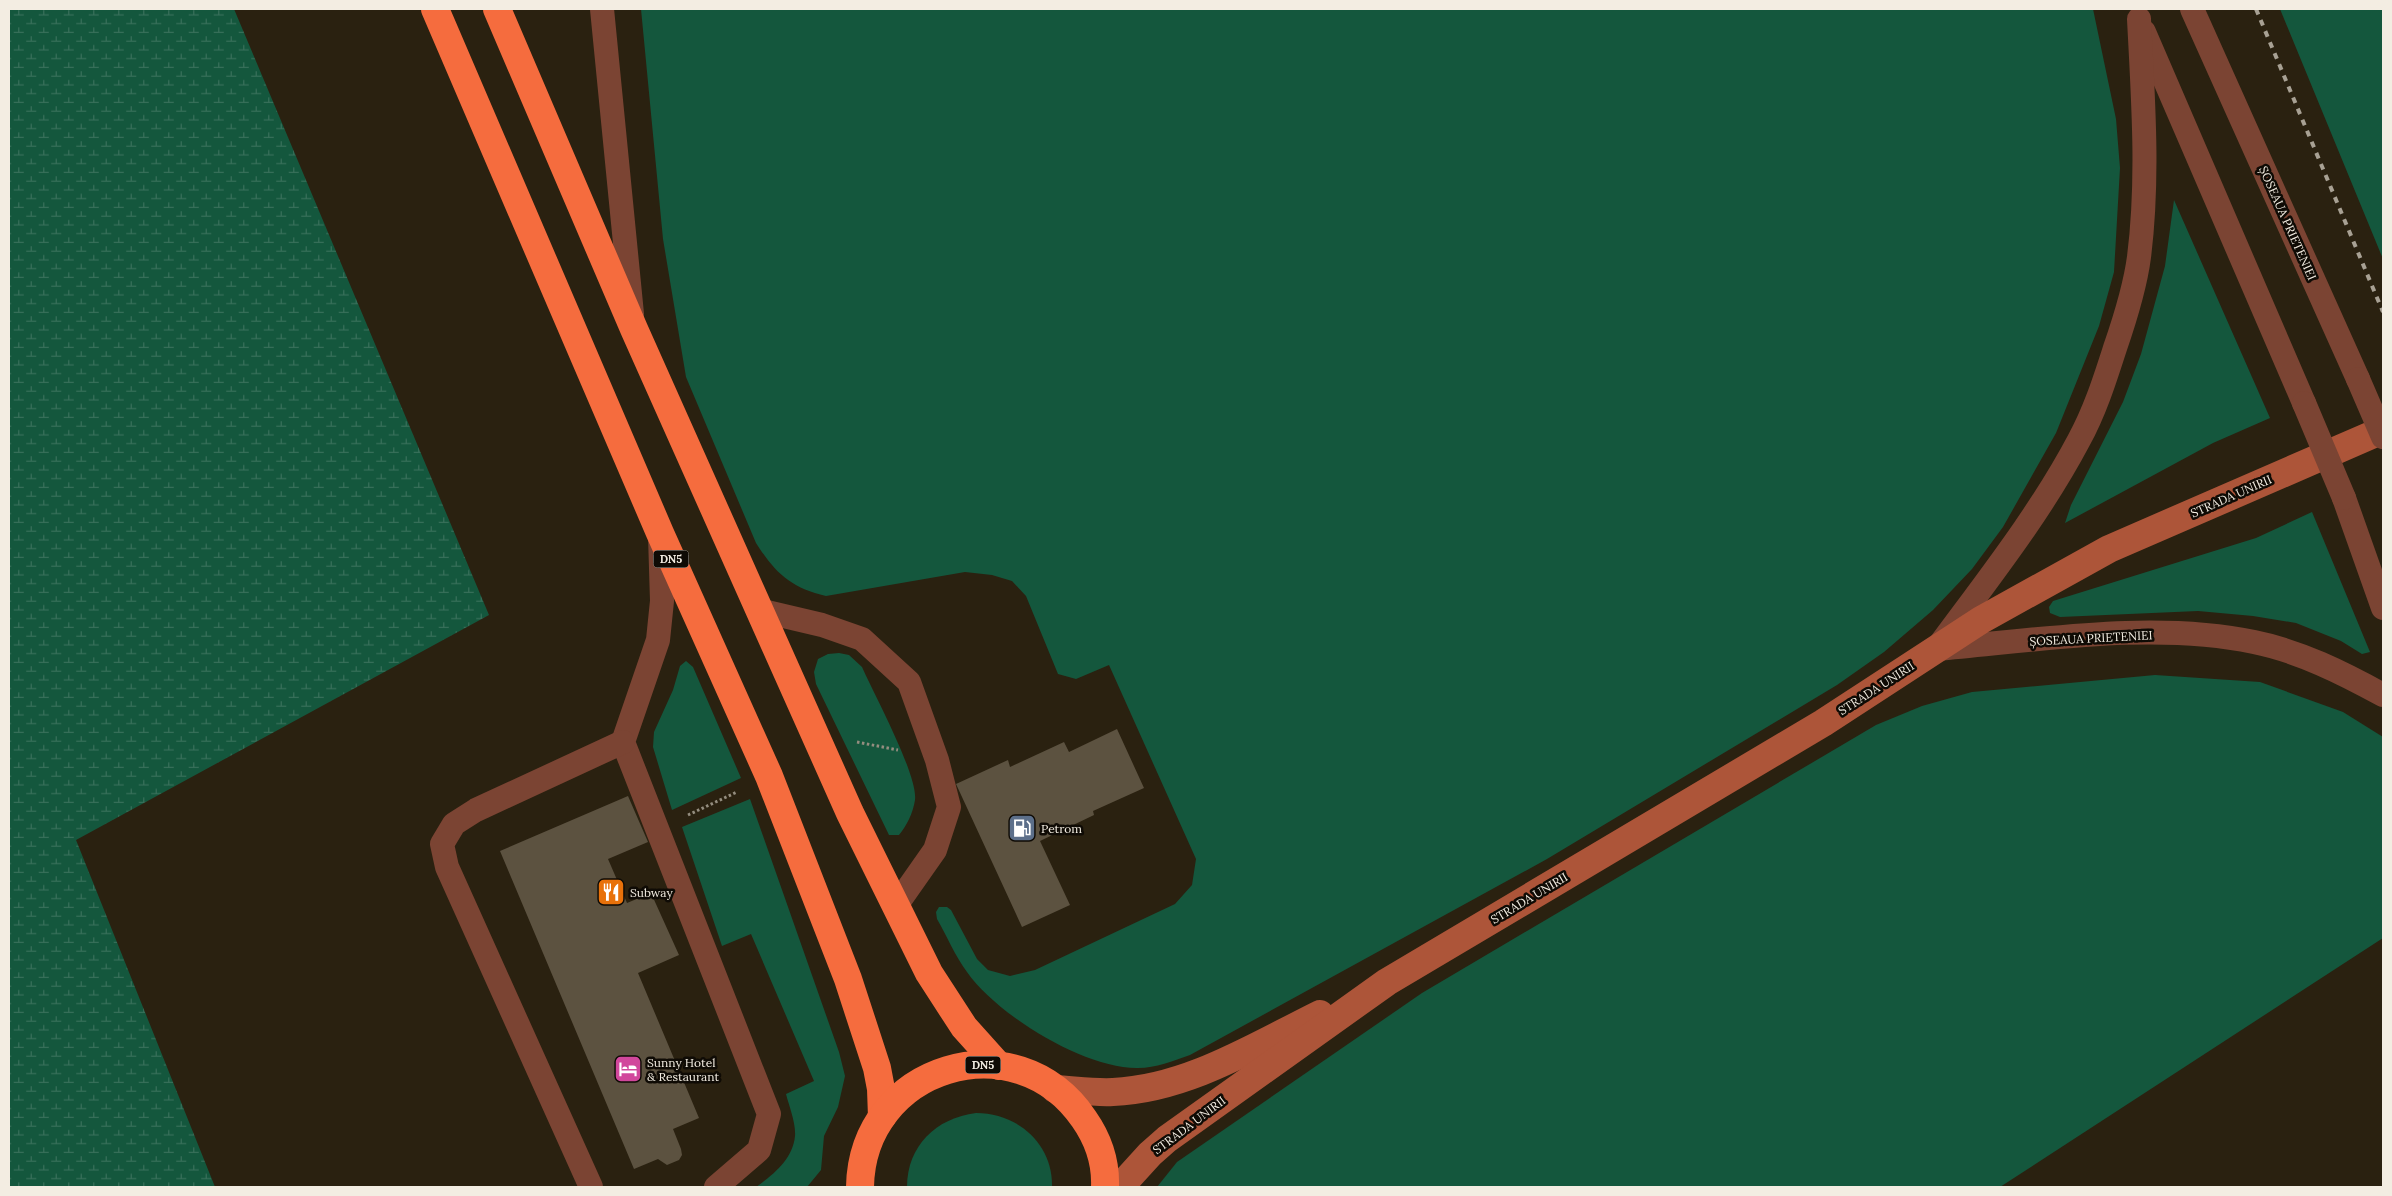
<svg xmlns="http://www.w3.org/2000/svg" width="2392" height="1196" font-family="Lora,serif">
<style>
.green{fill:#14573d}
.wetland{fill:url(#wetland-marsh)}
.building{fill:#5c5240}
.lines{fill:none;stroke-linecap:round;stroke-linejoin:round}
.path{stroke:#948d7f;stroke-width:3;stroke-dasharray:2.5 2.5;stroke-linecap:butt}
.lane{stroke:#7b4433;stroke-width:24}
.secondary{stroke:#ad5539;stroke-width:28}
.highway{stroke:#f56c3e;stroke-width:28}
.rail{stroke:#a8a194;stroke-width:4;stroke-dasharray:6 6;stroke-linecap:butt}
.lane-bridge{stroke:#7b4433;stroke-width:24}
.labels{text-anchor:middle;dominant-baseline:central;stroke-width:5;stroke-linejoin:round;paint-order:stroke}
.shield{fill:#0f0b05;stroke:#afa9a0;stroke-width:1}
.shield-label{font-size:11px;font-weight:bold;fill:#f3ede2}
.street-label{font-size:12px;fill:#f3ede2;stroke:#0f0b05}
.poi-label{font-size:12px;fill:#f3ede2;stroke:#0f0b05;text-anchor:start}
</style>
<defs>
<pattern id="wetland-marsh" width="20" height="14" patternUnits="userSpaceOnUse" patternTransform="scale(1.25)"><rect width="20" height="14" fill="#14573d"/><path d="M1 5h8M5 5V1M11 12h8M15 12V8" fill="none" stroke="#376f59"/></pattern>
</defs>
<rect width="100%" height="100%" fill="#2a2110"/>
<!-- green -->
<g class="green">
<path d="M641 9H2093L2116 119 2120 168 2114 272 2099 326 2056 433 2003 527 1972 569 1933 610 1884 652 1837 685 1547 859 1190 1055C1173 1061 1156 1068 1138 1068 1085 1069 997 1015 967 972 955 956 947 936 937 919L936 912 939 907H947L951 910 977 959 988 970 1010 976 1035 970 1175 904 1192 885 1196 859 1109 665 1076 679 1058 674 1026 596 1012 581 992 575 965 572 826 596C791 588 775 573 756 543L686 377 663 239Z"/>
<polygon points="2280,9 2383,9 2383,259"/>
<polygon points="2174,200 2270,418 2213,443 2065,523 2071,505 2123,402 2141,354 2165,266"/>
<polygon points="2312,512 2370,652 2362,654 2341,641 2296,623 2253,616 2198,611 2060,617 2050,613 2049,607 2053,601 2256,538"/>
<path d="M839 653 849 655 862 667C874 694 918 775 915 800 913 813 907 825 899 835H889L816 684 814 672 818 659 828 654Z"/>
<polygon points="686,661 693,667 741,778 672,810 653,747 654,732 673,690 680,666"/>
<polygon points="2155,675 2260,682 2343,712 2383,737 2383,938 2000,1187 1157,1187 1177,1162 1422,993 1876,725 1922,706 1972,692"/>
<path d="M750 799 839 1052 845 1076 838 1107 824 1136 821 1170 807 1187H756C773 1175 793 1159 795 1136 796 1123 789 1106 786 1094L814 1081 751 934 722 946 682 827Z"/>
<path d="M976 1113C1018 1113 1053 1144 1052 1187H907C907 1146 936 1118 976 1113Z"/>
</g>
<!-- wetland -->
<polygon class="wetland" points="9,9 234,9 489,615 76,840 215,1187 9,1187"/>
<!-- building -->
<g class="building">
<polygon points="1117,729 1144,788 1093,811 1094,815 1040,841 1070,905 1022,927 956,784 1008,760 1010,767 1064,742 1069,752"/>
<polygon points="628,796 648,842 608,859 627,903 651,893 679,955 638,973 699,1118 673,1129 681,1149 682,1155 679,1160 667,1165 658,1159 634,1169 500,851"/>
</g>
<g class="lines">
<!-- path -->
<g class="path">
<polyline points="857,742 898,750"/>
<polyline points="688,815 737,792"/>
</g>
<!-- lane -->
<g class="lane">
<polyline points="602,9 632,314"/>
<polyline points="2192,9 2358,379"/>
<polyline points="2144,32 2304,403"/>
<polyline points="2344,498 2383,608"/>
<polyline points="660,536 662,601 658,640 623,742 769,1114 759,1150 716,1187"/>
<polyline points="758,610 822,625 862,639 909,682 937,760 949,807 935,850 895,907"/>
<path d="M1941 643C1989 578 2041 512 2079 440 2095 411 2105 379 2115 348 2125 319 2135 288 2139 257 2149 178 2143 98 2139 19"/>
<path d="M1937 649C2039 640 2153 621 2254 642 2299 651 2343 673 2383 695"/>
<polyline points="591,1187 447,867 442,844 454,824 476,810 623,742"/>
</g>
<!-- secondary -->
<g class="secondary">
<path d="M1055 1089C1074 1090 1094 1093 1113 1092 1187 1089 1255 1046 1320 1014"/>
<polyline points="1120,1187 1150,1154 1167,1139 1387,982 1823,723 1981,620 2109,549 2383,430"/>
</g>
<!-- highway -->
<g class="highway">
<polyline points="435,9 660,533 769,776 848,979 877,1068 881,1089 882,1117"/>
<polyline points="497,9 634,329 850,813 929,973 964,1027 999,1066"/>
<path d="M860 1187C862 1066 1016 1019 1084 1119 1098 1139 1106 1163 1105 1187"/>
</g>
<!-- rail -->
<polyline class="rail" points="2256,9 2383,312"/>
<!-- lane-bridge -->
<g class="lane-bridge">
<polyline points="2358,379 2383,437"/>
<polyline points="2304,403 2344,498"/>
</g>
</g>
<!-- icons -->
<defs>
<g id="fuel-square" transform="scale(1.4375)"><rect x="-9" y="-9" width="18" height="18" rx="4" fill="#5c6f8a" stroke="#0f0b05"/><path d="M-5.5-6h7V0h2V4h1.3V-2.5L3-4.5l.8-.8L6-3V5H2.5V1h-1V6h-7ZM-4.2-4.7v3.2H.2V-4.7Z" fill="#fff"/></g>
<g id="restaurant-square" transform="scale(1.4375)"><rect x="-9" y="-9" width="18" height="18" rx="4" fill="#e8710a" stroke="#0f0b05"/><path d="M-5-6h1v4h1v-4h1v4h1v-4h1v5L-1.5 .5V6h-2V.5L-5-1ZM5-6V6H3V1.5H1.5Q1.5-4 5-6Z" fill="#fff"/></g>
<g id="hotel-square" transform="scale(1.4375)"><rect x="-9" y="-9" width="18" height="18" rx="4" fill="#d1479c" stroke="#0f0b05"/><path d="M-6-4.5h1.5V1H6V5H4.5V3h-9V5H-6ZM-4 0a1.8 1.8 0 1 1 3.6 0ZM.5 0V-2.5h3Q6-2.5 6 0Z" fill="#fff"/></g>
</defs>
<g fill-rule="evenodd">
<use href="#fuel-square" x="1022" y="828"/>
<use href="#restaurant-square" x="611" y="892"/>
<use href="#hotel-square" x="628" y="1069"/>
</g>
<g class="labels">
<!-- shield labels -->
<g class="shield">
<rect x="653.5" y="550.5" width="35" height="17" rx="4"/>
<rect x="965.5" y="1056.5" width="35" height="17" rx="4"/>
</g>
<g class="shield-label">
<text x="671" y="559">DN5</text>
<text x="983" y="1065">DN5</text>
</g>
<!-- street labels -->
<g class="street-label">
<text transform="translate(2288 223) rotate(66)">ȘOSEAUA PRIETENIEI</text>
<text transform="translate(2231 496) rotate(-24)">STRADA UNIRII</text>
<text transform="translate(2091 638) rotate(-3)">ȘOSEAUA PRIETENIEI</text>
<text transform="translate(1876 688) rotate(-33)">STRADA UNIRII</text>
<text transform="translate(1529 898) rotate(-31)">STRADA UNIRII</text>
<text transform="translate(1189 1125) rotate(-37)">STRADA UNIRII</text>
</g>
<!-- poi labels -->
<g class="poi-label">
<text x="1041" y="828">Petrom</text>
<text x="630" y="892">Subway</text>
<text x="647" y="1062">Sunny Hotel<tspan x="647" dy="14">&amp; Restaurant</tspan></text>
</g>
</g>
<!-- border -->
<rect width="2392" height="1196" fill="none" stroke="#f3ede2" stroke-width="20"/>
</svg>
